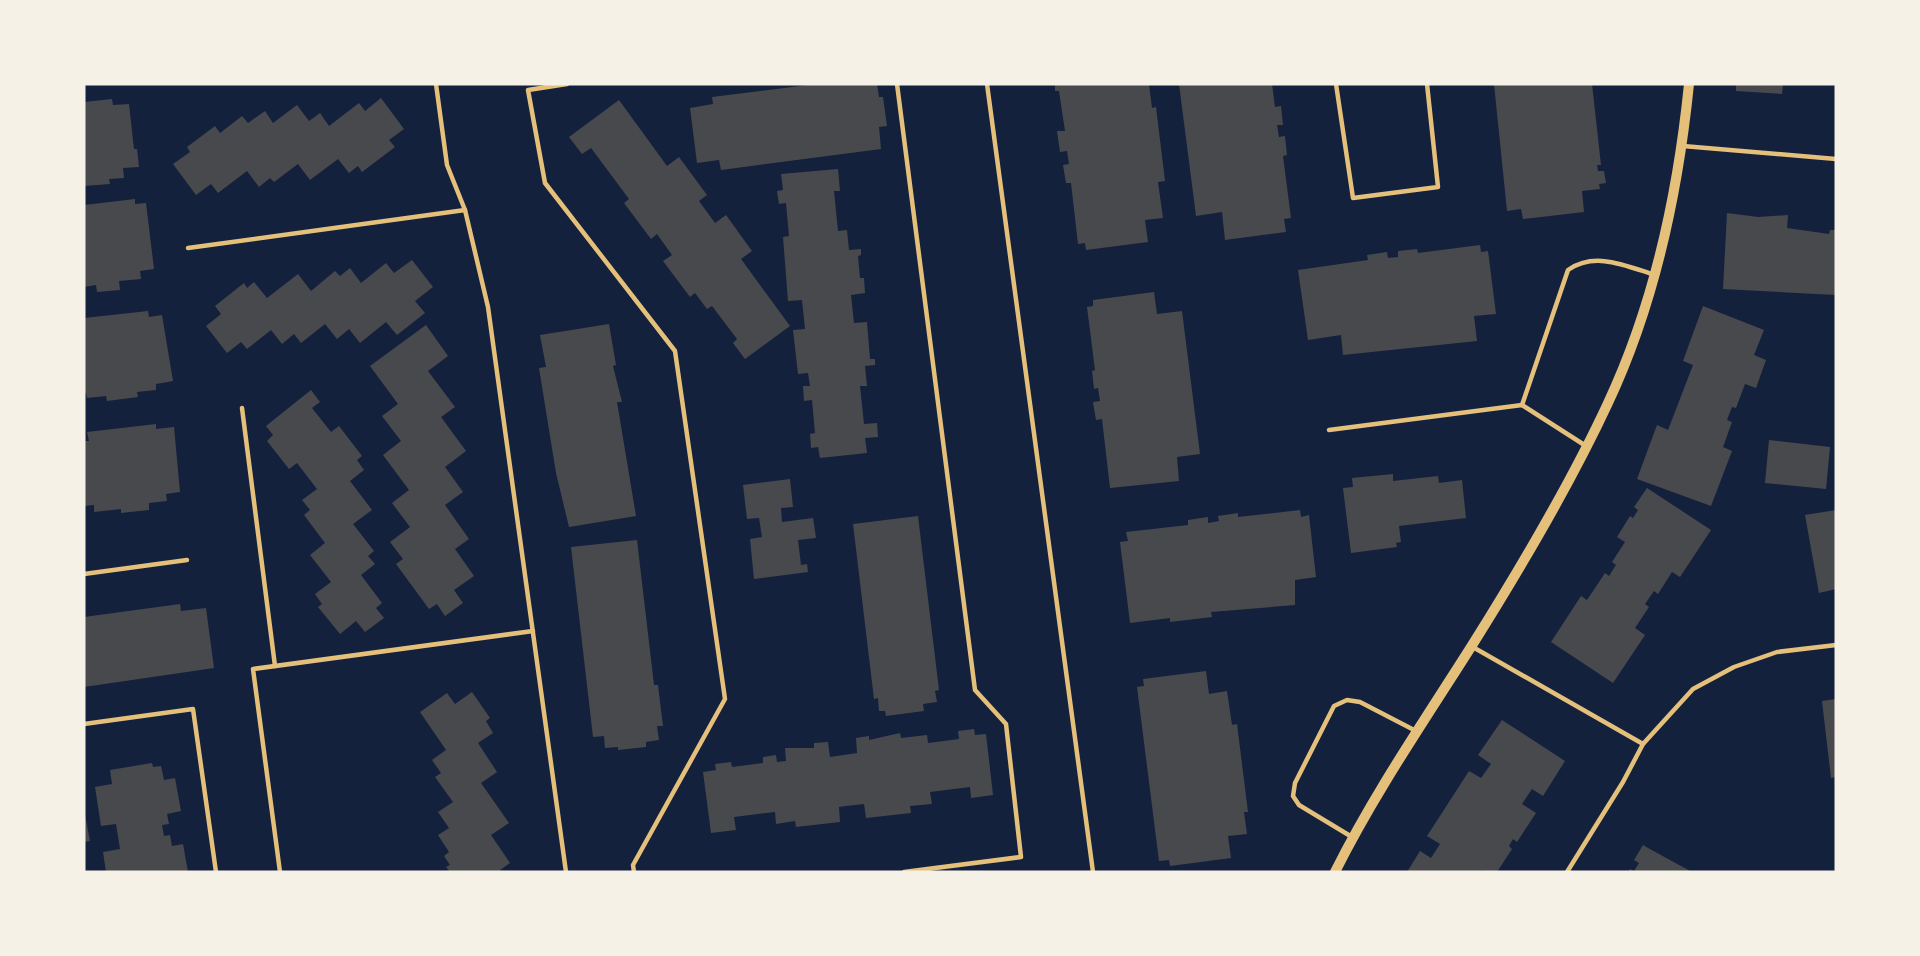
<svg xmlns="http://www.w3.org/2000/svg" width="1920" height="956" font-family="'DM Sans',sans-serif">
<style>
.building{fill:#48494c}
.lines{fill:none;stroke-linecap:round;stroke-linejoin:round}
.service{stroke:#e5c07b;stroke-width:4.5}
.tertiary{stroke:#e5c07b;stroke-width:10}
</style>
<rect width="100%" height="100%" fill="#14213d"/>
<!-- building -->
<g class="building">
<polygon points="816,84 877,84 879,97 883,97 887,126 879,127 881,149 721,170 719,160 697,163 690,108 713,104 712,97"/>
<polygon points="1055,84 1149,84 1152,108 1156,107 1165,181 1158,182 1163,218 1145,220 1148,242 1086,250 1085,243 1078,244 1071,183 1066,183 1063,165 1069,164 1067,151 1060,152 1057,131 1065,131 1059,91 1055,91"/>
<polygon points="1179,84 1272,84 1275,107 1281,106 1283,125 1277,125 1279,137 1285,136 1287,155 1283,156 1291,218 1284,219 1286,232 1225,240 1222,212 1196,216"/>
<polygon points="1494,84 1592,84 1601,165 1597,165 1598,171 1604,171 1606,183 1599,184 1600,189 1582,191 1584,212 1523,219 1521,209 1507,211"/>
<polygon points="1736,84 1783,84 1782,94 1736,91"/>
<polygon points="381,98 404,129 389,140 395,147 362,172 358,166 349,173 338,159 310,180 298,164 274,182 270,178 259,187 247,171 218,193 211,184 196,195 173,164 190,152 187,147 215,126 220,133 242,116 248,123 265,111 273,123 297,105 309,121 320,113 329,126 359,103 365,111"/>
<polygon points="112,99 113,105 129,104 134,149 137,149 139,167 123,168 124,178 109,179 110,184 84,186 84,102"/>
<polygon points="619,100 667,166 679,157 707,195 699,201 715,223 726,215 752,251 741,259 790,326 745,359 733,343 737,339 712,306 707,309 695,293 690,297 663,261 672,255 657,234 651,239 624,203 629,199 591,148 582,154 569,137"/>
<polygon points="838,169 840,191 834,191 838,231 847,230 849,250 861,249 861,255 858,256 860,278 864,278 865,293 851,295 854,323 867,322 870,359 875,359 875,365 865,366 867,386 860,386 864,424 877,423 878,437 865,438 867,453 820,458 818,447 811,448 810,434 815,433 812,400 804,401 803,386 810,386 808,373 798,374 793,330 805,329 802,300 788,301 783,237 789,236 786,203 779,204 777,191 783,190 781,174"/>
<polygon points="135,199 135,204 146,203 154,269 140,271 141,279 119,281 120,290 97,292 96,285 84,287 84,205"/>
<polygon points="1727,213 1758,217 1788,215 1787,228 1829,234 1830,230 1836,230 1836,295 1723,289"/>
<polygon points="1480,245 1481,252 1488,251 1496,314 1474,316 1477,341 1343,355 1341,335 1308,340 1298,270 1368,260 1367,255 1387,252 1388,258 1398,257 1398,251 1417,249 1418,253"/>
<polygon points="412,260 433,287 415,301 425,313 397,335 386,322 360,343 349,329 337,339 325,324 301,343 294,334 282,344 271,330 247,349 241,342 227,353 206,326 221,314 215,306 244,283 247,288 254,282 267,298 298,274 311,291 335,271 340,276 350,268 361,283 386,263 394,273"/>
<polygon points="1154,292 1157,314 1182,311 1200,454 1177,457 1179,481 1110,488 1102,419 1096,420 1093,402 1100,401 1098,388 1094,389 1092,371 1095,370 1087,307 1093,306 1093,300"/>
<polygon points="1703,306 1764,330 1754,355 1766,360 1756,388 1745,384 1736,408 1732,407 1727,420 1732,422 1723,447 1732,451 1711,506 1637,479 1657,425 1668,430 1693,365 1683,361"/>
<polygon points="148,311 149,317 162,315 173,381 156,384 156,390 137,392 138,397 107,401 106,396 87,398 86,393 84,393 84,318"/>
<polygon points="609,324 616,365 613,366 622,402 617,402 636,516 569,527 556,473 539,368 546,367 540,335"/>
<polygon points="426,325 448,356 428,371 455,407 441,417 466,451 445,467 463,492 445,505 469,539 455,549 474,576 454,590 463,603 445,616 437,604 429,609 396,564 403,559 390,542 410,527 392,503 409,490 383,455 401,441 382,416 398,404 370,366"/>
<polygon points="311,390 320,402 312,408 331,432 339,426 362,456 357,460 364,470 350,481 372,510 353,524 374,551 368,556 375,564 361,575 382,603 376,608 384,618 365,632 356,621 340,634 318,607 322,604 315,594 331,582 310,555 325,543 304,515 310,510 302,500 317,489 297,463 289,469 267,441 273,435 266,426"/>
<polygon points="156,424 156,429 174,427 180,492 166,494 167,501 149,503 149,510 121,513 121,509 94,512 94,505 84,506 84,441 89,441 87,432"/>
<polygon points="1769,440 1830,447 1826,489 1765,483"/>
<polygon points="1393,474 1393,481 1438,476 1439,483 1462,480 1466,518 1399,526 1401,542 1396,543 1397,547 1351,553 1343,488 1353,487 1352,478"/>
<polygon points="790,479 793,507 781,508 782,522 813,518 816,538 798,540 801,565 807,564 808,572 754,579 750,539 762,537 759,518 747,519 743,485"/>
<polygon points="1647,488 1711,530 1680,577 1672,572 1658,594 1654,591 1645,604 1649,607 1635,628 1645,635 1613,683 1551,642 1581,596 1587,600 1605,573 1609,576 1616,565 1612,562 1625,542 1617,537 1630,516 1633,518 1638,510 1634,507"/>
<polygon points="1300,510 1301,517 1309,515 1316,577 1295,580 1295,605 1211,612 1212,617 1170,622 1170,618 1130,623 1120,542 1128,541 1126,532 1188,525 1188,520 1208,517 1208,523 1219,521 1218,516 1238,513 1238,517"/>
<polygon points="1836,510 1836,589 1819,593 1805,515"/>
<polygon points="918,516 939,690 935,691 937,702 923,704 924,711 886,716 885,711 879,711 878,698 874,699 853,524"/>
<polygon points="637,540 654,685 658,685 663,726 657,726 659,740 646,742 646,747 618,750 618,747 605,748 604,736 593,737 571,547"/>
<polygon points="180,604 181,611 206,608 214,668 84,687 84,617"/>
<polygon points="1206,671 1209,694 1227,691 1232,725 1237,724 1248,812 1244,812 1247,834 1228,836 1231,858 1170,866 1169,860 1159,861 1137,687 1144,686 1143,679"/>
<polygon points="472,692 490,718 486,721 493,733 478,743 497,772 481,783 509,823 491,835 510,863 500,870 501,872 450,872 446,867 450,865 444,856 449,852 438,835 449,828 438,812 453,802 435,777 441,773 432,760 446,750 420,712 447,693 455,704"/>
<polygon points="1836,699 1836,777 1831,778 1822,701"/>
<polygon points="1502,720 1565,761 1543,796 1532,789 1522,804 1536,813 1517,842 1513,839 1509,846 1512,849 1497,872 1485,872 1482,870 1481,872 1407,872 1420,851 1431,858 1440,844 1427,836 1469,771 1481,778 1491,764 1478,755"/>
<polygon points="974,729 975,735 986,734 993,795 971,798 970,787 930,792 932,804 910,806 911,813 866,818 864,804 846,806 839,807 840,822 796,827 795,821 776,824 775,812 734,817 736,830 711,833 703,772 716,770 715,764 731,762 732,767 763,763 763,757 776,755 777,762 786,761 785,748 814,748 814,743 828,742 830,757 857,753 856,738 869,736 869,740 900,733 901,738 927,735 928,743 959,739 958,731"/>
<polygon points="152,763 153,767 161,766 164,780 175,778 181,811 167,814 169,824 162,825 164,836 170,835 172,846 183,844 188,872 106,872 103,852 120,849 116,824 101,826 95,787 112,784 110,770"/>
<polygon points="84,809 90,841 84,842"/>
<polygon points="1643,845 1648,848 1692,872 1628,872 1630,869 1634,871 1639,863 1634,860"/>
</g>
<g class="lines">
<!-- service -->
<g class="service">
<polyline points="436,84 447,165 465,210 488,307 566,872"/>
<polyline points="567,84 528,90 545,183 675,351 725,699 633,865 634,872"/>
<polyline points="897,84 975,690 1006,724 1021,857 904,872"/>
<polyline points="987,84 1093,872"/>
<polyline points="1336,84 1353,198 1438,187 1427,84"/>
<polyline points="1683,146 1836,159"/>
<polyline points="188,248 465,210"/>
<path d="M1522 405 1568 270C1595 251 1626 266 1655 275"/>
<polyline points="242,408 275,666"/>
<polyline points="1329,430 1522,405 1586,446"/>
<polyline points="84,574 187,560"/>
<polyline points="1471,646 1643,744"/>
<polyline points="84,724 193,709 216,872"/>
<polyline points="1352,837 1299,805 1293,796 1295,783 1334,706 1347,700 1360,702 1416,731"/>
<polyline points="280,872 253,669 533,631"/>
<polyline points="1567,872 1623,782 1643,744 1693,689 1734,667 1777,652 1836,645"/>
</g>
<!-- tertiary -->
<path class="tertiary" d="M1335 872C1374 794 1424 721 1471 647 1520 569 1569 487 1608 403 1655 303 1678 193 1689 84"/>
</g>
<!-- border -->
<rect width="1920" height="956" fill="none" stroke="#f6f1e7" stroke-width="171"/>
</svg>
